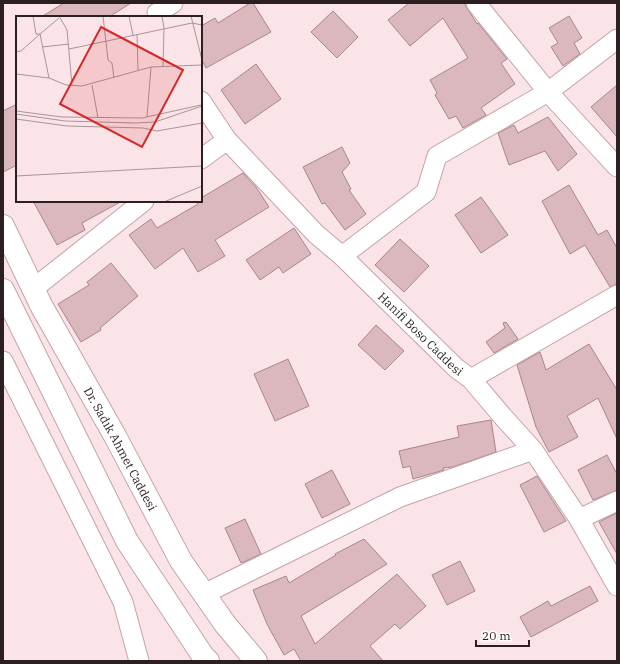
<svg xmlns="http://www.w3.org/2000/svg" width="620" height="664" font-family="'IBM Plex Serif',serif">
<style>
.building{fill:#dbb7be;stroke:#a7868c}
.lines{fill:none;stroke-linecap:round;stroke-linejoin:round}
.minor-casing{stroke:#c5a2a8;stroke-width:21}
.tertiary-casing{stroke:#c5a2a8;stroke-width:24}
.minor{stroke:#fff;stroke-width:19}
.tertiary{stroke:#fff;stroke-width:22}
.labels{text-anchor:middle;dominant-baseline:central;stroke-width:3;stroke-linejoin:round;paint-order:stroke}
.street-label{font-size:12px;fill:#2c1f21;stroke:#fff}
.inset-road{fill:none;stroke:#a89598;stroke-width:1}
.view{fill:#d62828;fill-opacity:0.15;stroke:#d62828;stroke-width:2}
.inset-edge{fill:none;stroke:#2c1f21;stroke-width:2}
</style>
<rect width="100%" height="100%" fill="#fbe4e8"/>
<!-- building -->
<g class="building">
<polygon points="64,3 131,3 109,17 41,17"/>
<polygon points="250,3 253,3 271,32 206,68 201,58 201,26 215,18 218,23"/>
<polygon points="409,3 464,3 477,24 478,23 507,59 501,63 515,84 481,108 486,115 463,128 456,116 449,119 435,95 437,93 430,80 468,58 443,18 410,46 388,20"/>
<polygon points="333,11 358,37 337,58 311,32"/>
<polygon points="569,16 582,38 574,43 580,54 563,66 551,47 558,43 549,28"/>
<polygon points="256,64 281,99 245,124 221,90"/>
<polygon points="617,85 617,137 591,107"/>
<polygon points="17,104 17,165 3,172 3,111"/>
<polygon points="548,117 577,154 558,171 545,151 509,165 498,133 514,125 518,133"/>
<polygon points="342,147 350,163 342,172 351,189 349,190 366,214 345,230 325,203 322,204 303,167"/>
<polygon points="243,173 256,187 269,207 215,240 225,256 198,272 183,248 155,269 129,235 151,219 157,228 198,204 196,201 201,201 201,198"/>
<polygon points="569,185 598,235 607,230 617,248 617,284 610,287 585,245 570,254 542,201"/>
<polygon points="481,197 508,235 481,253 455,215"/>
<polygon points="33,201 122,201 82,223 85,230 57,245"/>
<polygon points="294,228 311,254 283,273 279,267 260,280 246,260"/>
<polygon points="400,239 429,266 404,292 375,265"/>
<polygon points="111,263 138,296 100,328 101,330 81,342 58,304 89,285 87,282"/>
<polygon points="506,322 518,339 494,353 486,342 505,328 503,323"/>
<polygon points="376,325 404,351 385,370 358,345"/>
<polygon points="589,344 617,390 617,439 598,398 567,416 578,437 549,452 536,427 517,365 540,352 546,370"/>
<polygon points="288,359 309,406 275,421 254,374"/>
<polygon points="491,420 496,452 453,467 443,468 444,470 413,479 410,466 403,468 399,451 459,437 457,426"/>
<polygon points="607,455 617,474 617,490 593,500 578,470"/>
<polygon points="332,470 350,504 322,518 305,484"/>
<polygon points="537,476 566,521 544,532 520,485"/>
<polygon points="617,513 617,554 599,522"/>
<polygon points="245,519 261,554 241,563 225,528"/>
<polygon points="364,539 387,564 301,616 315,644 397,574 426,606 400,629 395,624 370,646 383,661 301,661 294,649 284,655 267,624 253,590 286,576 289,583 336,555 335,554"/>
<polygon points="460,561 475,591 447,605 432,575"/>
<polygon points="590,586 598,601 531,637 520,617 548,601 551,606"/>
</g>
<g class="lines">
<!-- minor casing -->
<g class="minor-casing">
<g id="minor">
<polyline points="476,3 548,92 617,167"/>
<polyline points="157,13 173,3"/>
<path id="s1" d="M201 101 227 140 316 234 342 256 456 368 471 379 504 418 533 450 579 519 617 586"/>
<polyline points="201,159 227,140"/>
<polyline points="342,256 426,192 437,156 548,92 617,39"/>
<polyline points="33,289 144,201"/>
<polyline points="3,361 123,602 139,661"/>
<polyline points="471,379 617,295"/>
<polyline points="579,519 617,501"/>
<polyline points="204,594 400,497 533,450"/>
</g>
</g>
<!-- tertiary casing -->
<g class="tertiary-casing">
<g id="tertiary">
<path id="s2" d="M3 226 42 307 115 436 181 561 225 624 256 661"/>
<polyline points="3,290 127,541 203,656 208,661"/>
</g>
</g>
<!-- minor -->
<use href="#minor" class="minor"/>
<!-- tertiary -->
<use href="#tertiary" class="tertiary"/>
</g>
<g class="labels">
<!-- street labels -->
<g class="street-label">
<text stroke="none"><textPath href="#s1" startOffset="321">Hanifi Boso Caddesi</textPath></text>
<text stroke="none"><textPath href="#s2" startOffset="252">Dr. Sadık Ahmet Caddesi</textPath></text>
</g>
</g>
<!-- overview -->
<g transform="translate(16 16)">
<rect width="186" height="186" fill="#fbe4e8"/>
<path class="inset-road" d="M43 0 51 14 56 69M87 0 92 44 96 47 98 62M113 0 117 19M146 0 148 12 147 50M175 0 186 44M121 18 122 54M26 31 53 28M53 33 176 7 186 9M0 36 5 35 24 18H20L17 0M0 58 33 62 50 69 66 70 135 51 186 49M33 62 24 18 43 2M76 69 82 102M0 95 46 101 126 102 185 89M0 98 49 105 120 107 139 106 186 90M131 101 135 51M0 103 51 110 127 112 141 115 186 107M0 160 186 150M148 186 186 170"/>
<path class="view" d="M85 11 167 54 126 131 44 88Z"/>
<rect width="186" height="186" class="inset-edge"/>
</g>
<!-- border -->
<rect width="620" height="664" fill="none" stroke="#2c1f21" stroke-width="8"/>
<!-- scale -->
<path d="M476 640v6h53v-6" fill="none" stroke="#2c1f21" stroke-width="2"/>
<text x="482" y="640" font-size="12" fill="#2c1f21" stroke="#ffffff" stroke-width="3" paint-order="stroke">20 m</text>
</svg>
